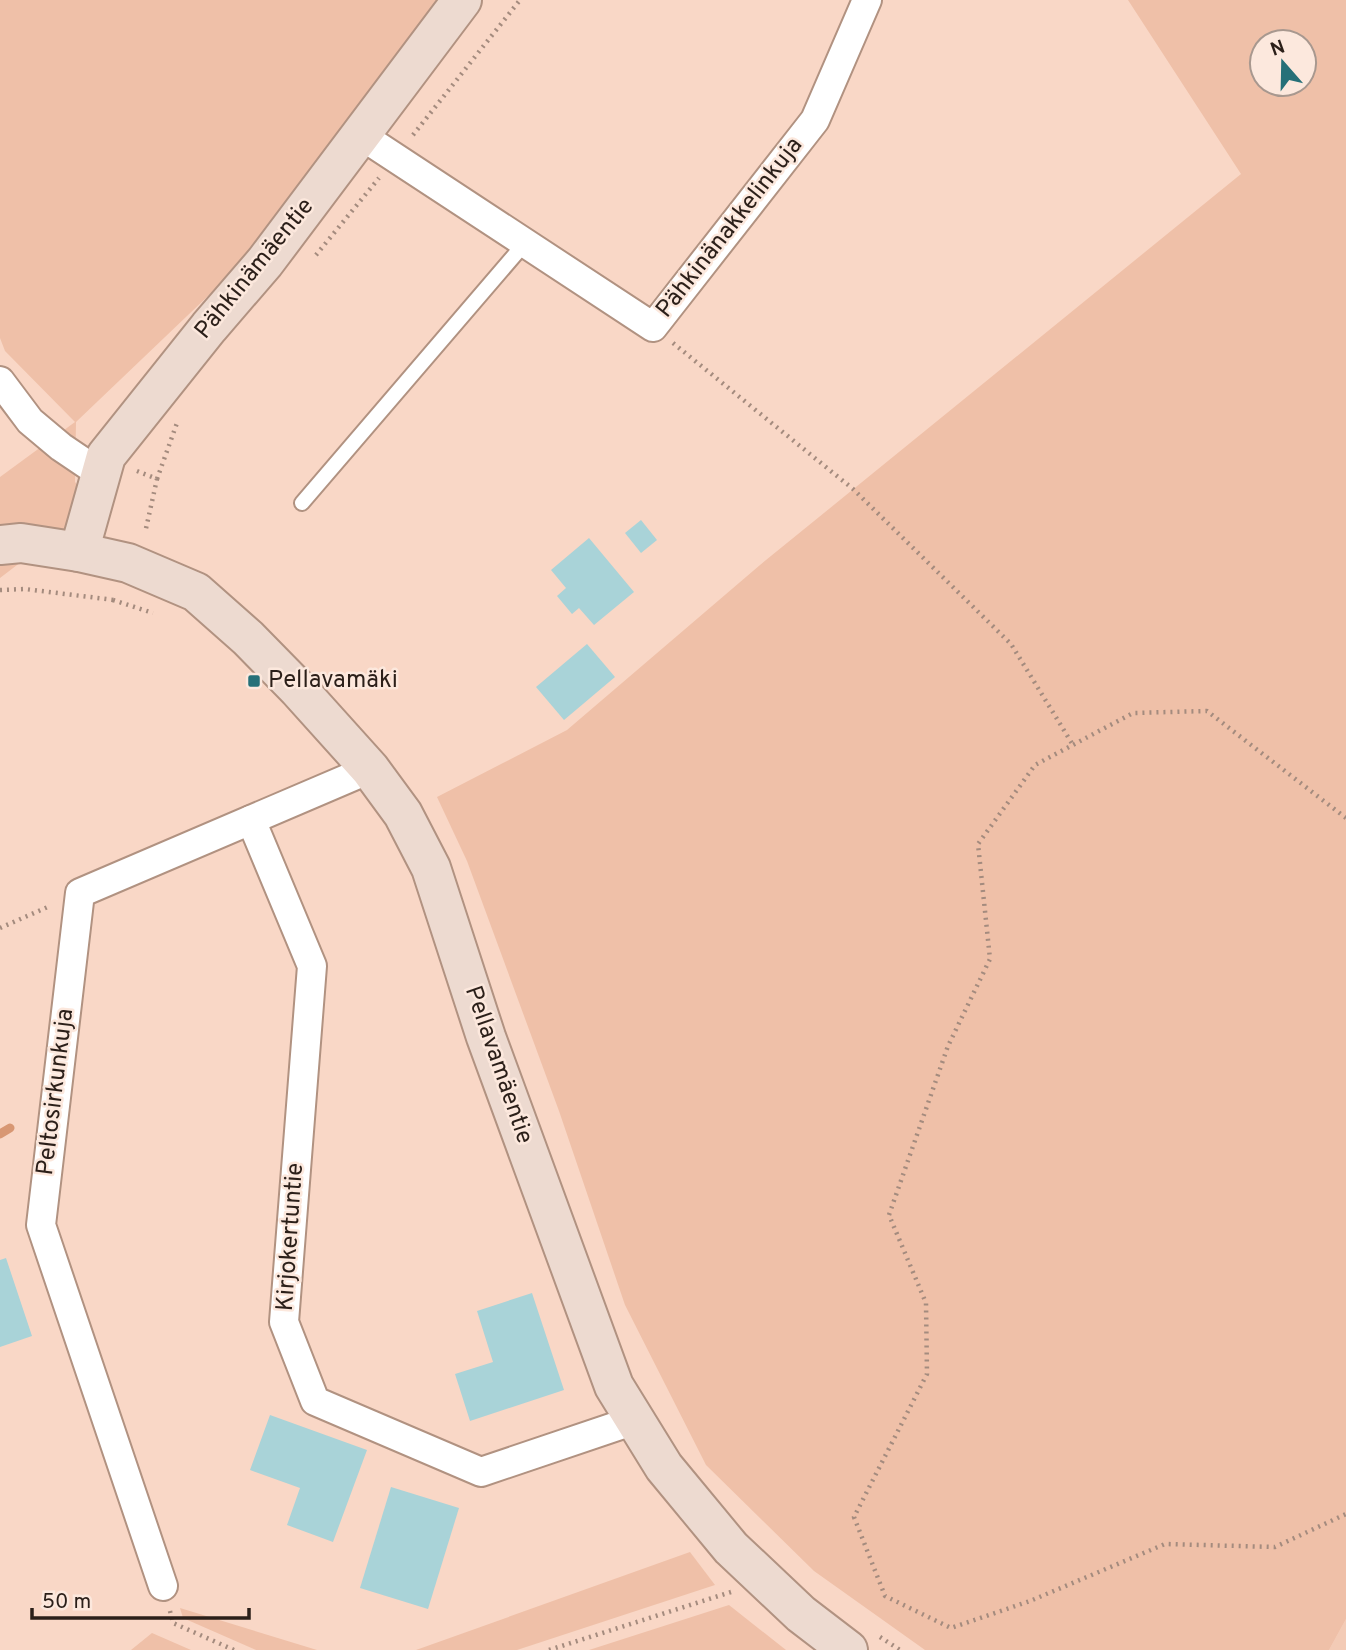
<svg xmlns="http://www.w3.org/2000/svg" width="1346" height="1650" font-family="Overpass,sans-serif">
<style>
.built{fill:#f3cbb6}
.green{fill:#efc0a8;fill-rule:evenodd}
.lines{fill:none;stroke-linecap:round;stroke-linejoin:round}
.stream{stroke:#d89773;stroke-width:9}
.building{fill:#a9d3d8}
.lane-casing{stroke:#b19281;stroke-width:18}
.street-casing{stroke:#b19281;stroke-width:32}
.secondary-casing{stroke:#b19281;stroke-width:42}
.path{stroke:#a48b7e;stroke-width:4.5;stroke-dasharray:2 5;stroke-linecap:butt}
.lane{stroke:#fff;stroke-width:14}
.street{stroke:#fff;stroke-width:28}
.secondary{stroke:#eddad0;stroke-width:38}
.poi-dot{fill:#267078;stroke:#fce8dd;stroke-width:2.5}
.labels{text-anchor:middle;dominant-baseline:central;stroke-width:5;stroke-linejoin:round;paint-order:stroke}
.street-label{font-size:24px;fill:#2b1f19;stroke:#fce8dd}
.poi-label{font-size:24px;fill:#2b1f19;stroke:#fce8dd;text-anchor:start}
</style>
<rect width="100%" height="100%" fill="#f9d7c6"/>
<!-- built -->
<polygon class="built" points="1346,1619 1346,1650 1329,1650"/>
<!-- green -->
<g class="green">
<polygon points="0,0 441,0 231,274 76,422 75,482 93,507 0,578 0,477 75,422 5,351 0,338"/>
<path d="M1128 0H1346V1619L1329 1650H925L814 1571 706 1465 625 1305 559 1111 467 861 437 797 567 730 760 565 1241 174ZM1262 42H1304V84H1262Z"/>
<polygon points="690,1552 715,1585 517,1650 416,1650"/>
<polygon points="729,1605 786,1650 589,1650"/>
<polygon points="180,1608 317,1650 256,1650 183,1618"/>
<polygon points="152,1633 191,1650 131,1650"/>
</g>
<g class="lines">
<!-- stream -->
<polyline class="stream" points="0,1134 10,1128"/>
</g>
<!-- building -->
<g class="building">
<polygon points="641,520 657,540 641,553 625,533"/>
<polygon points="589,538 634,592 594,625 579,608 572,614 557,596 566,588 551,570"/>
<polygon points="587,644 615,677 564,720 536,687"/>
<polygon points="6,1258 32,1336 0,1347 0,1260"/>
<polygon points="532,1293 564,1390 470,1421 455,1374 493,1362 477,1311"/>
<polygon points="270,1415 367,1450 333,1542 287,1525 300,1488 250,1470"/>
<polygon points="391,1487 459,1508 428,1609 360,1588"/>
</g>
<g class="lines">
<!-- lane casing -->
<g class="lane-casing">
<polyline id="lane" points="302,503 525,243"/>
</g>
<!-- street casing -->
<g class="street-casing">
<g id="street">
<polyline points="359,134 653,327 815,120 867,0"/>
<polyline points="0,381 30,421 61,447 101,474"/>
<polyline points="251,820 312,966 284,1322 315,1401 481,1472 635,1420"/>
<polyline points="163,1586 41,1225 80,893 370,769"/>
</g>
</g>
<!-- secondary casing -->
<g class="secondary-casing">
<g id="secondary">
<polyline points="0,545 21,543 79,552 128,563 196,592 248,638 298,689 370,769 403,814 431,868 486,1037 614,1386 664,1467 731,1548 801,1614 848,1650"/>
<polyline points="79,552 106,456 209,327 265,262 462,0"/>
</g>
</g>
<!-- path -->
<g class="path">
<polyline points="413,135 520,0"/>
<polyline points="316,255 379,178"/>
<polyline points="673,343 853,489 1011,644 1073,745"/>
<polyline points="137,471 157,479 145,533"/>
<polyline points="157,479 177,423"/>
<polyline points="0,590 25,589 114,600"/>
<polyline points="113,600 153,613"/>
<polyline points="1346,818 1207,711 1133,713 1035,765 978,844 990,959 948,1046 889,1215 926,1303 927,1374 854,1517 885,1596 951,1628 1030,1601 1165,1544 1275,1547 1346,1514"/>
<polyline points="0,928 50,906"/>
<polyline points="170,1611 173,1623 234,1650"/>
<polyline points="880,1637 900,1650"/>
<polyline points="549,1650 731,1592"/>
</g>
<!-- lane -->
<use href="#lane" class="lane"/>
<!-- street -->
<use href="#street" class="street"/>
<!-- secondary -->
<use href="#secondary" class="secondary"/>
</g>
<!-- markers -->
<rect class="poi-dot" x="247" y="674" width="14" height="14" rx="3.5"/>
<g class="labels">
<!-- street labels -->
<g class="street-label">
<text transform="translate(730 228) rotate(-52)">Pähkinänakkelinkuja</text>
<text transform="translate(255 269) rotate(-51)">Pähkinämäentie</text>
<text transform="translate(498 1065) rotate(71)">Pellavamäentie</text>
<text transform="translate(56 1092) rotate(-83)">Peltosirkunkuja</text>
<text transform="translate(291 1237) rotate(-86)">Kirjokertuntie</text>
</g>
<!-- poi labels -->
<g class="poi-label">
<text x="268" y="681">Pellavamäki</text>
</g>
</g>
<!-- north arrow -->
<g transform="translate(1283 63) rotate(340)"><circle r="33" fill="#fce8dd" stroke="#a8988f" stroke-width="2"/>
<path d="M0-5L12 26L0 18L-12 26Z" fill="#267078"/>
<text y="-10" font-size="19" font-weight="bold" text-anchor="middle" fill="#2b1f19">N</text>
</g>
<!-- scale -->
<path d="M32 1608v10h217v-10" fill="none" stroke="#2b1f19" stroke-width="3.5"/>
<text x="42" y="1608" font-size="21" fill="#2b1f19" stroke="#fce8dd" stroke-width="5" paint-order="stroke">50 m</text>
</svg>
